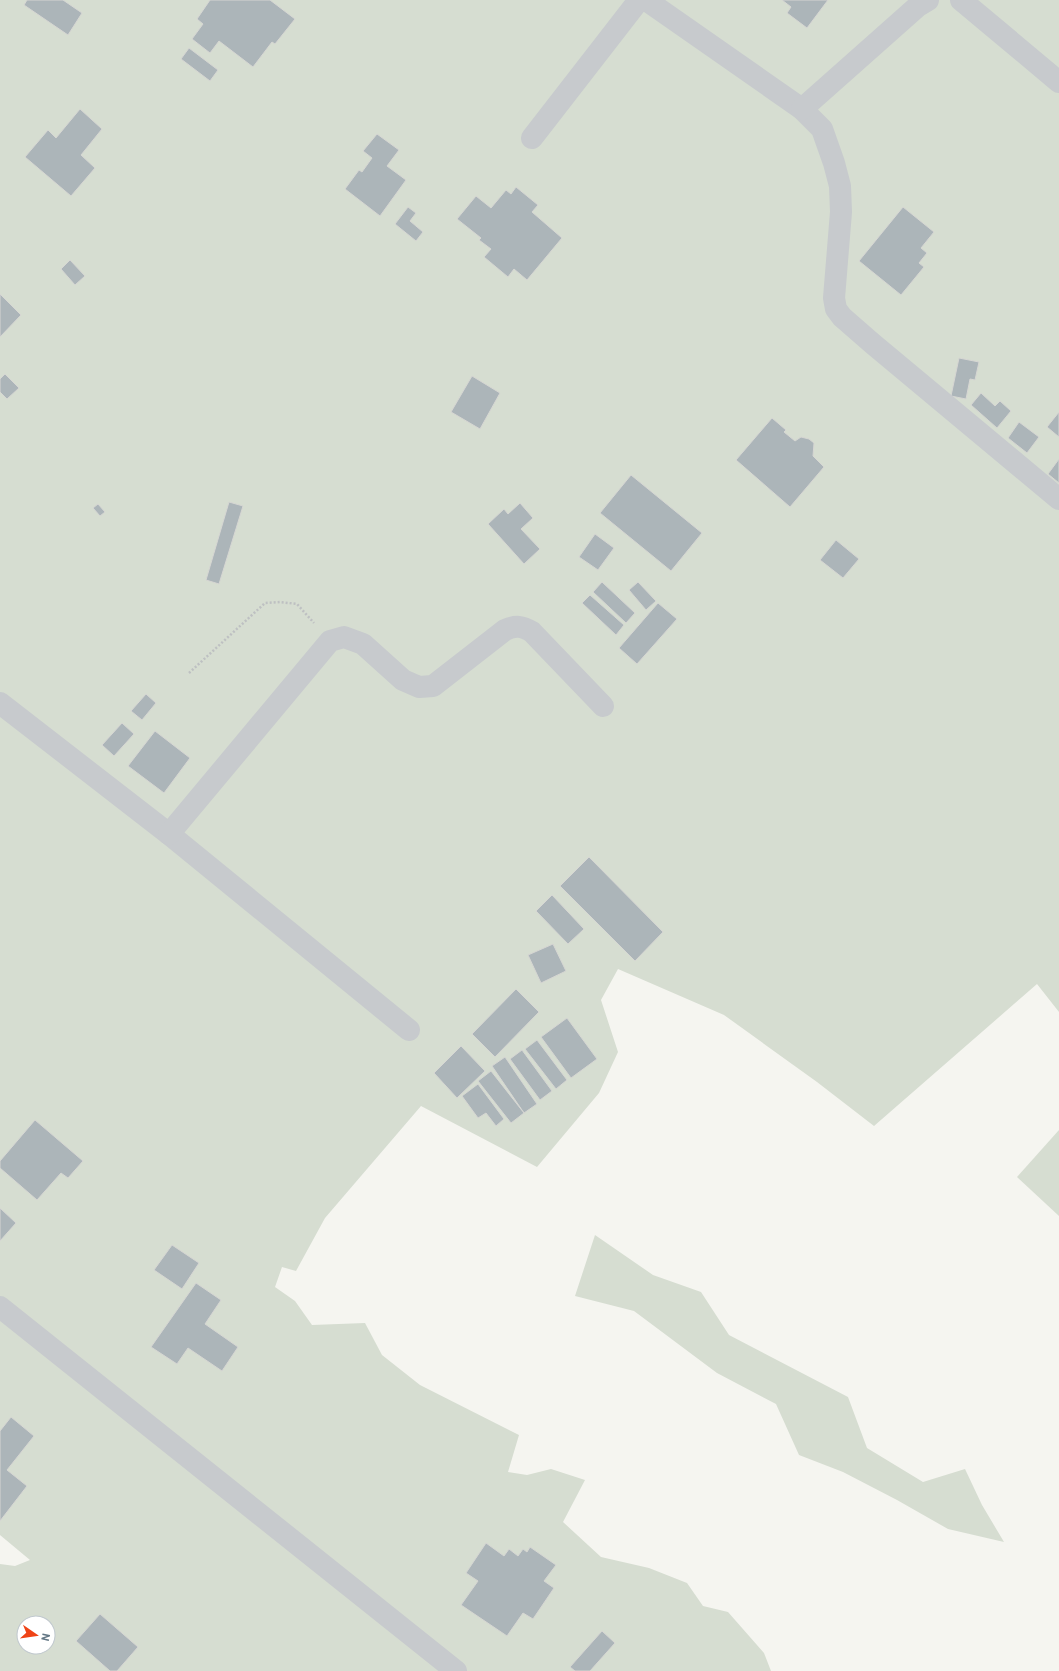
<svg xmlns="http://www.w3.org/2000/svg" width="1059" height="1671" font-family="Barlow,sans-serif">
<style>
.green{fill:#d6ddd1;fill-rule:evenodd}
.building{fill:#acb5b9;stroke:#d6d6d3}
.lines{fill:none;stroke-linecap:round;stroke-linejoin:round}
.path{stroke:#bec0c2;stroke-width:2.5;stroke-dasharray:2 2;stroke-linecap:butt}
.minor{stroke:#c7cacd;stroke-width:22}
</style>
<rect width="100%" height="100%" fill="#f5f5f0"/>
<!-- green -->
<g class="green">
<path d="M0 0H1059V1012L1037 984 874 1126 817 1082 724 1015 618 969 601 1000 618 1052 599 1093 537 1167 421 1106 325 1218 296 1271 282 1267 275 1287 295 1301 312 1325 365 1323 382 1355 420 1385 519 1435 508 1472 527 1475 551 1469 585 1480 563 1522 601 1557 649 1568 687 1583 703 1606 728 1612 764 1653 771 1671H0V1564L15 1566 30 1560 0 1535ZM24 1623H48V1647H24Z"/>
<polygon points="1059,1130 1059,1216 1017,1177"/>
<polygon points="595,1235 653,1275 701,1292 729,1335 848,1397 867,1448 923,1482 965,1469 982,1505 1004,1542 948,1529 897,1500 843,1472 799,1455 776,1404 717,1373 634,1311 575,1296"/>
</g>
<!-- building -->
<g class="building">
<polygon points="27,0 63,0 82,13 68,35 24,5"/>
<polygon points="210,0 270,0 295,19 275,44 272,42 253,67 219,41 210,53 192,39 203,24 197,19"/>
<polygon points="782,0 828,0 807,28 787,13 791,7"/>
<polygon points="189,48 218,70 210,81 181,59"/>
<polygon points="80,109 102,129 81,155 95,168 71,196 25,157 48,130 56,138"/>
<polygon points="377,134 399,150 387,166 406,180 380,216 345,189 359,170 362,172 372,158 363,151"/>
<polygon points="516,187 538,205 532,212 562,238 527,280 514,269 508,277 484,257 491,249 479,240 481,238 457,219 476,196 491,208 506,190 511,194"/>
<polygon points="408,207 416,213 410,221 423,232 416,241 395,224"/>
<polygon points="903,207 934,232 921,248 927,253 919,263 924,267 901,295 859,261"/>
<polygon points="70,260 85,276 75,285 61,269"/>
<polygon points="0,294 21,315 0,337"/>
<polygon points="959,358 979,362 975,380 970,379 966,399 951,396"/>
<polygon points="5,374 19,388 7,399 0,392 0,379"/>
<polygon points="472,376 500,393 480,429 451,412"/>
<polygon points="981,393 995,406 1000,401 1011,411 997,428 971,405"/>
<polygon points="1059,412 1059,437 1047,427"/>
<polygon points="772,418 786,430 784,432 795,441 801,437 809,439 814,443 813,456 824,467 790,507 736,460"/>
<polygon points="1019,422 1039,437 1027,453 1008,438"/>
<polygon points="1059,459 1059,483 1048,474"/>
<polygon points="631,475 702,533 671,571 600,513"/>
<polygon points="229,502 243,506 219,584 206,580"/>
<polygon points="520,503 533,518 521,529 540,549 524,564 488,524 504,509 508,514"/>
<polygon points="98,504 105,512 100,516 93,508"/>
<polygon points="595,534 614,548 598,570 579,557"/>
<polygon points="836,540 859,559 843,578 820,560"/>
<polygon points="602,582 635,613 626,623 593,592"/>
<polygon points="638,582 656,601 646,610 629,590"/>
<polygon points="590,595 624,625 616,635 582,603"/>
<polygon points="658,603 677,619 637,664 619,648"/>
<polygon points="146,694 156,703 142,720 131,711"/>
<polygon points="122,723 134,734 114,756 102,745"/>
<polygon points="155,731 190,758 164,793 128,766"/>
<polygon points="589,857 663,932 635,961 560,886"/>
<polygon points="552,895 584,929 568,944 536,911"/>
<polygon points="553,944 566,971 541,983 528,955"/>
<polygon points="516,989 539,1012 495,1057 472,1034"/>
<polygon points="567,1018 597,1059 571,1078 541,1037"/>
<polygon points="537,1040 567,1080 556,1089 525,1049"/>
<polygon points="461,1046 485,1071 457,1098 434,1073"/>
<polygon points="522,1050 552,1091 540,1100 510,1059"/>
<polygon points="505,1057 537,1104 524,1113 492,1066"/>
<polygon points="491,1071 524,1113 511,1123 478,1081"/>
<polygon points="478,1084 504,1119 496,1126 486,1113 478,1118 462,1096"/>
<polygon points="35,1120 83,1161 68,1178 61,1173 37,1200 0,1168 0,1161"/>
<polygon points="0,1208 16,1223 0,1241"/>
<polygon points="172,1245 199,1263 182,1289 154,1270"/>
<polygon points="196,1283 221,1300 205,1324 238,1347 222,1371 188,1348 177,1364 151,1347"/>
<polygon points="11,1417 34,1436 7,1470 27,1486 0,1521 0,1431"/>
<polygon points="486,1543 504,1556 509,1549 518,1556 523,1549 527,1552 530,1547 556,1565 544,1581 554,1588 533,1619 523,1613 507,1636 461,1605 478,1581 466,1573"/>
<polygon points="100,1614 138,1647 117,1671 110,1671 76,1641"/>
<polygon points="602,1631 615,1643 590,1671 575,1671 570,1667"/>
</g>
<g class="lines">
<!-- path -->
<polyline class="path" points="189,673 265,603 280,602 297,604 314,623"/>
<!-- minor -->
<g class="minor">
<polyline points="646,0 802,109 822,129 834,163 840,186 841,212 834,298 836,309 842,317 873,344 1059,499"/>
<polyline points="961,0 1059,82"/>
<polyline points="802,109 918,6 928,0"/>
<polyline points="532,138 639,0"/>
<polyline points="0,703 169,834 409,1030"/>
<path d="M169 834 330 641 344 637 363 644 403 680 419 687 433 686 505 630C516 625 522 626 532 632L603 706"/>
<polyline points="0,1307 456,1671"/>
</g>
</g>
<!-- north arrow -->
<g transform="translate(36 1635) rotate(103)"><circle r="19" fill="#ffffff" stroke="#c0c8ce"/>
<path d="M0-3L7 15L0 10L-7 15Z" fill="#ef4316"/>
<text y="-6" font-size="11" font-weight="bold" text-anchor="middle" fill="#627684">N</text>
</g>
</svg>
